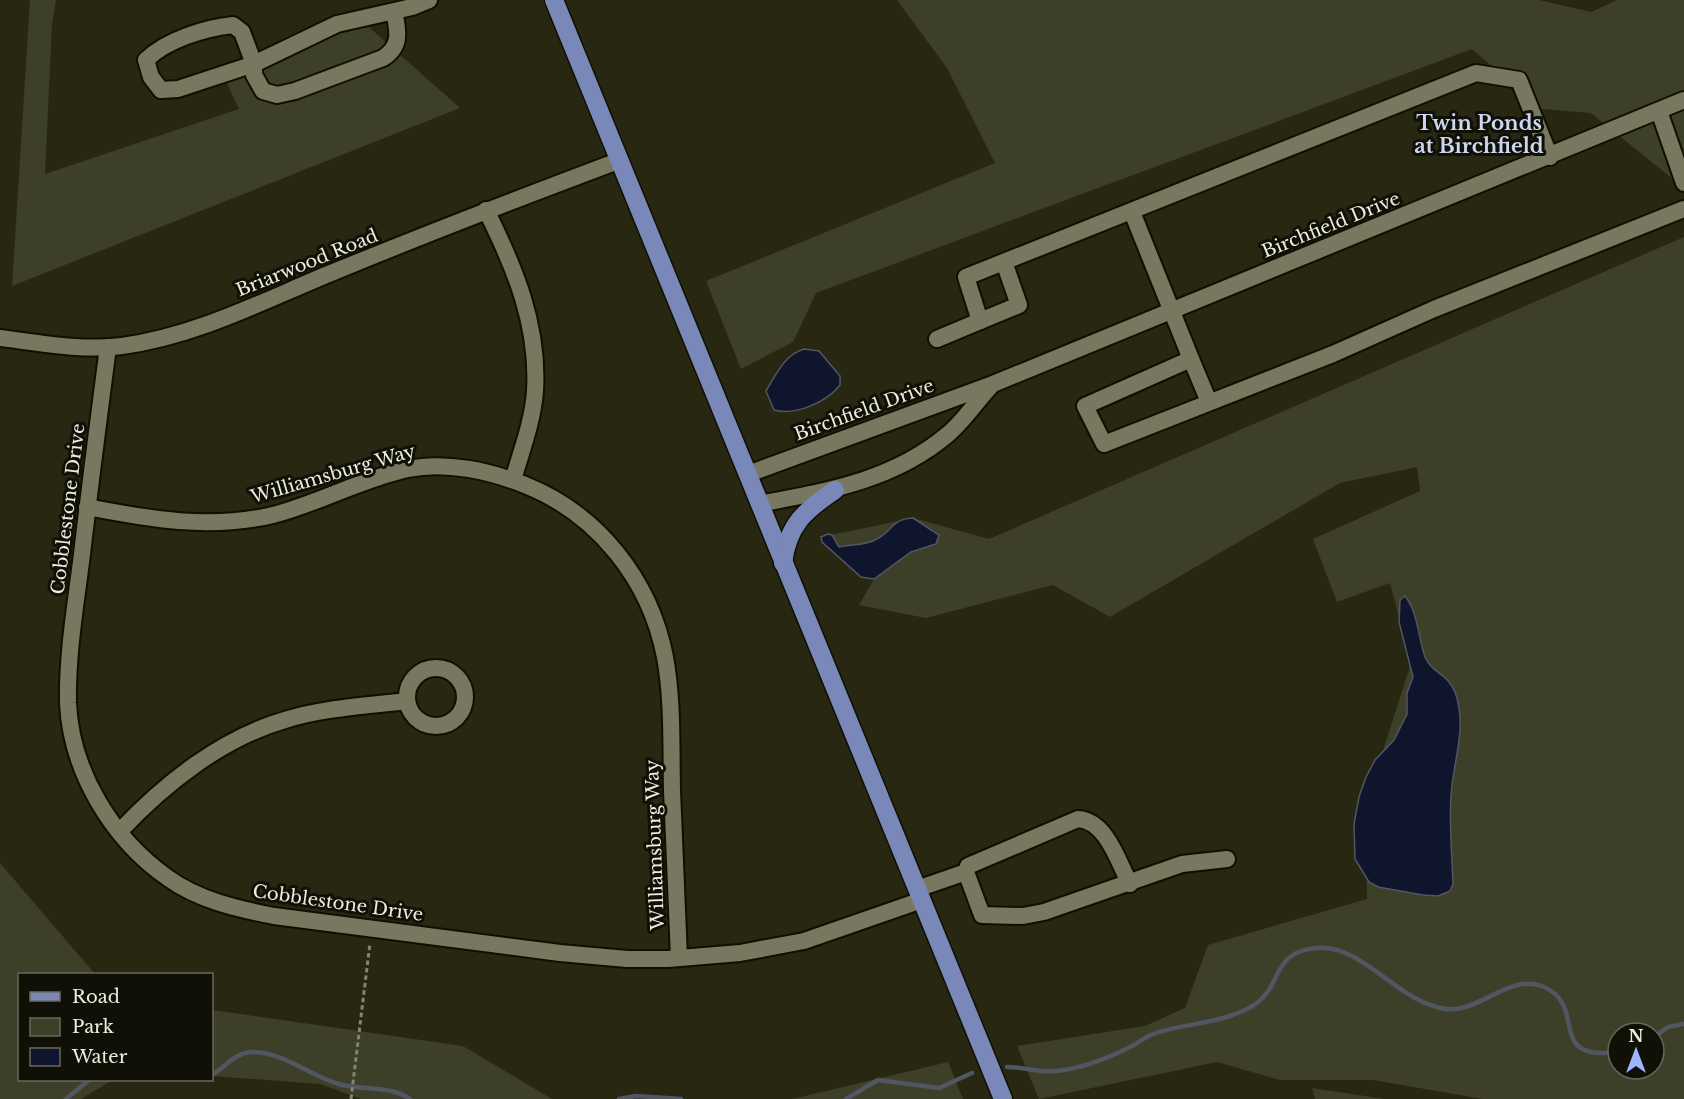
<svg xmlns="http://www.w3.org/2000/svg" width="1684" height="1099" font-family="'Libre Baskerville',serif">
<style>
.green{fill:#3e3f29;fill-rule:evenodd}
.water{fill:#0f152c;stroke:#515662;stroke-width:1.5}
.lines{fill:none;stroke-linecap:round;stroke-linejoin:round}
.stream{stroke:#515662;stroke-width:4.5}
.minor-casing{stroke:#101000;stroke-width:20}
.major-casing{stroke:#101000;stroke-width:21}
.path{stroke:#848473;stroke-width:3;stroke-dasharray:4.5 3;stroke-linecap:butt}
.minor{stroke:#787860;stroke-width:16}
.major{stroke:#7988b8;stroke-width:18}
.labels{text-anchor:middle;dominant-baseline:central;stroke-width:6;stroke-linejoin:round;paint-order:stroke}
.street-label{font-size:18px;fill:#ececdf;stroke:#101007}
.neighbourhood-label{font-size:20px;font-weight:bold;fill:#cdd6f2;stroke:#101007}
</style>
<rect width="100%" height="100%" fill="#272712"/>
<!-- green -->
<g class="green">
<polygon points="30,0 56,0 52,25 45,174 239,109 219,66 362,21 460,108 12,286"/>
<polygon points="897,0 1539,0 1591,12 1617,0 1684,0 1684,188 1591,113 1541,109 1472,49 816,293 793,342 741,369 706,281 995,163 947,68"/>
<path d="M1684 237V1099H1483L1373 1080H1280L1217 1062 1039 1099 1017 1046 1145 1026 1185 1008 1208 945 1367 899 1366 804 1411 663 1390 583 1337 602 1313 539 1420 491 1417 467 1340 483 1110 617 1053 585 926 618 859 605 874 579 821 537 913 518 989 539ZM1618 1033H1654V1069H1618Z"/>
<polygon points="0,863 95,974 20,974 20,1080 113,1080 81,1099 0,1099"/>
<polygon points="212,1010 463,1046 552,1099 361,1099 320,1084 212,1076"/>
<polygon points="948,1062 963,1099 792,1099"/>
<polygon points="1312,1088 1385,1099 1315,1099"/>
</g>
<!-- water -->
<g class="water">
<path d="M804 349 819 351 840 376V385C827 402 795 416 774 410L766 391C775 376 785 354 804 349Z"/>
<path d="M913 518 939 535 936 544 911 552 874 579 861 577 822 542 821 537 828 534 832 535 839 547C852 544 865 546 877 539 893 531 891 519 913 518Z"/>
<path d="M1405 596C1418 612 1418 637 1425 657 1432 674 1449 673 1456 695 1467 730 1453 761 1451 796 1449 825 1452 855 1453 884L1450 891 1438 896 1423 895 1378 887 1369 882 1355 859 1354 824 1359 797 1366 777 1375 760 1394 740 1407 714V693L1413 677 1399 622 1400 600Z"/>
</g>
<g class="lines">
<!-- stream -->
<g class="stream">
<polyline points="1654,1037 1668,1027 1684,1024"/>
<path d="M1007 1067C1024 1067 1040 1073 1057 1071 1083 1068 1111 1057 1134 1045 1140 1041 1146 1037 1153 1034 1187 1022 1227 1024 1257 1003 1282 985 1272 951 1317 948 1363 944 1398 1003 1446 1009 1480 1013 1510 972 1544 987 1589 1007 1544 1061 1618 1052"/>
<path d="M212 1075C225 1067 235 1053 251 1052 283 1051 312 1078 342 1085 364 1090 392 1086 410 1099"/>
<polyline points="66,1099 89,1080"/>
<polyline points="619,1099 636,1096 681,1099"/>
<polyline points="846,1099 878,1080 939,1088 972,1073"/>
</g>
<!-- minor casing -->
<g class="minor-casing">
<g id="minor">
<path d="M394 11C398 31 402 46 383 58L295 91 277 95 263 91 254 75V64L337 24 412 7 429 0"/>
<path d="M233 25 242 32 254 64 178 89 161 90 151 77 146 60C166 40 205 28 233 25Z"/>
<polyline points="1659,111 1684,183"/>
<path d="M486 210C515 268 539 326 535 391 533 421 521 452 513 480"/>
<polyline points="1132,212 1191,359 1085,406 1104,444 1333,354 1434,309 1684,209"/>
<polyline points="980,321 1019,305 1004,262"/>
<path d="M0 338C40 343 82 351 122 346 196 336 263 301 331 273 426 234 522 197 618 161"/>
<polyline points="937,339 980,321 966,277 1476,73 1519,80 1550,157"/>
<path d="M108 347C99 416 90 485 82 554 76 603 67 653 68 703 71 771 112 839 168 878 198 900 238 909 274 916L560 953 627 959H668L740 953 804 941 922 900"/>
<polyline points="1191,359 1209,402"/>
<polyline points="748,474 993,384 1684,100"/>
<path d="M759 504C827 491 892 481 947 435 963 422 976 402 990 387"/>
<path d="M87 507C149 519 210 530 273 515 319 503 362 479 408 469 446 461 490 471 525 485 598 514 650 580 665 657 673 701 671 747 672 790 674 846 677 902 679 958"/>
<circle cx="436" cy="697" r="29"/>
<path d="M120 831C164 784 222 738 285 720 323 708 366 706 406 701"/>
<polyline points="966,872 982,915 1023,916 1044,912 1182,864 1227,859"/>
<path d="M917 889 966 872 968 866 1078 819C1107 821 1118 862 1130 884"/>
</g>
</g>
<!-- major casing -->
<g class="major-casing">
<g id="major">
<polyline points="554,0 1003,1099"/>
<path d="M783 563C788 525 804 511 835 490"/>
</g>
</g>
<!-- path -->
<polyline class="path" points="351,1099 370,943"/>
<!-- minor -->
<use href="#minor" class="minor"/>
<!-- major -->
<use href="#major" class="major"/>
</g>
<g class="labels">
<!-- street labels -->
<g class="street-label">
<text transform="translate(1331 225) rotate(-22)">Birchfield Drive</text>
<text transform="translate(307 263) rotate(-22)">Briarwood Road</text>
<text transform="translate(864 410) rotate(-20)">Birchfield Drive</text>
<text transform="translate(333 474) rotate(-16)">Williamsburg Way</text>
<text transform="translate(68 509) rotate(-83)">Cobblestone Drive</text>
<text transform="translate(655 845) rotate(-92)">Williamsburg Way</text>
<text transform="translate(338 903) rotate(8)">Cobblestone Drive</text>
</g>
<!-- neighbourhood labels -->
<g class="neighbourhood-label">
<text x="1479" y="123">Twin Ponds<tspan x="1479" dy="23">at Birchfield</tspan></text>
</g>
</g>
<!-- legend -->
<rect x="18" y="973" width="195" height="108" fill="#101007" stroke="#68685d" stroke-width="1.5"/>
<rect x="30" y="992" width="30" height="9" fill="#7988b8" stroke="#68685d" stroke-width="1.5"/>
<text x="72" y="1003" font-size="18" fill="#ececdf">Road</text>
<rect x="30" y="1018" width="30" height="18" fill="#3e3f29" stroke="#68685d" stroke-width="1.5"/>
<text x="72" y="1033" font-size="18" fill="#ececdf">Park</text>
<rect x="30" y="1048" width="30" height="18" fill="#0f152c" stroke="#68685d" stroke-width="1.5"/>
<text x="72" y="1063" font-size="18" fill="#ececdf">Water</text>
<!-- north arrow -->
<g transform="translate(1636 1051)"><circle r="28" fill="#101007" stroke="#68685d" stroke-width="1.5"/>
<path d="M0-4.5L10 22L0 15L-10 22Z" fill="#9eb4fd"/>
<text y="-9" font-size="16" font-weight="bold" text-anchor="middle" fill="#ececdf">N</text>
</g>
</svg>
